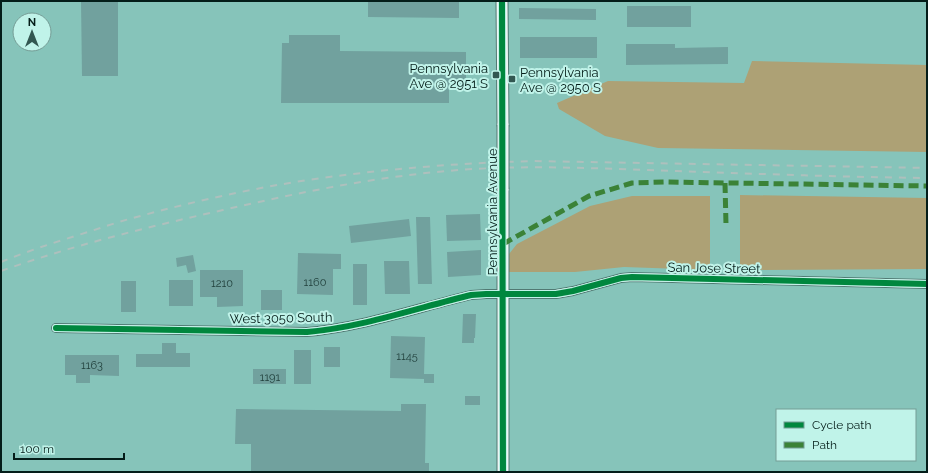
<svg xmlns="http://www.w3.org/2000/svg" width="928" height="473" font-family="Raleway,sans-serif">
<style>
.forest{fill:#ada175}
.building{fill:#71a19e}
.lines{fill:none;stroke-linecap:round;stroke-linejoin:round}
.street-casing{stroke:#517973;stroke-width:10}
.secondary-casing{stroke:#517973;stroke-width:13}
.street{stroke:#edf6f5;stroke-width:8}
.secondary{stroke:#edf6f5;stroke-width:11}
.rail{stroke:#aec0bd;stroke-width:2;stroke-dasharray:7 7;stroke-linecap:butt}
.secondary-bridge-casing{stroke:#517973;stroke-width:13;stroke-linecap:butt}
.secondary-bridge{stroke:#edf6f5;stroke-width:11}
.quiet{stroke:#3b8237;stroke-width:5;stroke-dasharray:10 5;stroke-linecap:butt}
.cycleway-casing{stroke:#c0f3e9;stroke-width:8}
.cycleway{stroke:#00873e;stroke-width:6}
.poi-dot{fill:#325751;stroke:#c0f3e9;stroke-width:1.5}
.labels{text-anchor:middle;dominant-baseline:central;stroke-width:4;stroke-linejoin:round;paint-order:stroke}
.number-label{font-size:11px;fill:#1f3e3a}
.poi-label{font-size:13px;fill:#041d19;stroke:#c0f3e9;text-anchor:end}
.street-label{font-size:13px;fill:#041d19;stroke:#c0f3e9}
</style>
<rect width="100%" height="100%" fill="#86c4ba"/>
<!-- forest -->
<g class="forest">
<polygon points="752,61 927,65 927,152 658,148 605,136 559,109 557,103 608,81 744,83"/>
<polygon points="740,195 927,198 927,269 740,270"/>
<polygon points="632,196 710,196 710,270 624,267 575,272 509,272 509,254 517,244 590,206"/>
</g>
<!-- building -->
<g class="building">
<polygon points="81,1 118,1 118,76 82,76"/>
<polygon points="368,1 459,1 459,18 368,17"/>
<rect x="627" y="6" width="64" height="21"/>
<polygon points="519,8 596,9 596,20 519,19"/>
<polygon points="289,35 340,35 340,51 466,52 466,86 449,86 449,103 281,103 282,43 289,43"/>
<rect x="520" y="37" width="77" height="21"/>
<polygon points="626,44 675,44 675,48 728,47 728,64 626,65"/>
<polygon points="480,214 481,240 447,241 446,215"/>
<polygon points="416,217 430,217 432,284 418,284"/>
<polygon points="409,219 411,236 351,243 349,226"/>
<polygon points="481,250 481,275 448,277 447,252"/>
<polygon points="298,253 341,254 341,269 333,269 333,295 297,294"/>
<polygon points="193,255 196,271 188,273 186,265 177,267 176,258"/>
<polygon points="384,261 409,261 410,294 385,294"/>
<rect x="353" y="264" width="14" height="41"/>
<polygon points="200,270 243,270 243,306 217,307 217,297 200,297"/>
<rect x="169" y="280" width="24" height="26"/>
<rect x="121" y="281" width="15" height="31"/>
<rect x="261" y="290" width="21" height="20"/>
<polygon points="463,314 476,314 475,338 474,338 474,343 462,343"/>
<polygon points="391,336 425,337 424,374 434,374 434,383 424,383 424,379 390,378"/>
<polygon points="162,343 176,343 176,353 190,353 190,367 136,367 136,354 162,354"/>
<rect x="324" y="347" width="16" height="20"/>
<rect x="294" y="350" width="17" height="34"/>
<polygon points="65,355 119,355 119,376 90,375 90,383 76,383 76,375 65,375"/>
<rect x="253" y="369" width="33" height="15"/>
<rect x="465" y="396" width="15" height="9"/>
<polygon points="401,404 426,404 425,463 429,463 429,472 251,472 251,444 235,444 236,409 401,411"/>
</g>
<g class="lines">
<!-- street casing -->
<g class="street-casing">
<path id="street" d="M56 328 307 332C363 327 417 308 471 295L486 294H556L573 291 621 278 632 277 927 284"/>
</g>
<!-- secondary casing -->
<g class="secondary-casing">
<g id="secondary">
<polyline points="502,1 503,125"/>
<polyline points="503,189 503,472"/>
</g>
</g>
<!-- street -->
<use href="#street" class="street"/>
<!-- secondary -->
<use href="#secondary" class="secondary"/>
<!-- rail -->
<g class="rail">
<path d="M1 262C25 252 50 244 75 236 95 230 114 223 133 218 191 202 249 189 308 180 383 169 458 163 534 161L927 168"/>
<path d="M1 271C74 245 148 227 223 210 306 191 389 174 474 169 542 165 610 169 677 171 760 174 844 177 927 178"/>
</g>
<!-- secondary-bridge casing -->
<g class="secondary-bridge-casing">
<polyline id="secondary-bridge" points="503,125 503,189"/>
</g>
<!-- secondary-bridge -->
<use href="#secondary-bridge" class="secondary-bridge"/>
<!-- quiet -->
<g class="quiet">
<polyline points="725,183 726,225"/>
<polyline points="503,244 589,196 632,183 666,182 927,186"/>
</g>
<!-- cycleway casing -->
<g class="cycleway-casing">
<g id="cycleway">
<polyline points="502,1 503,472"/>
<path d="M56 328 307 332C363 327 417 308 471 295L486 294H556L573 291 621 278 632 277 927 284"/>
</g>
</g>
<!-- cycleway -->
<use href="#cycleway" class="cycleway"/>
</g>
<!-- markers -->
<g class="poi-dot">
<rect x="492" y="71" width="8" height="8" rx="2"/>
<rect x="508" y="75" width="8" height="8" rx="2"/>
</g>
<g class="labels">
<!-- number labels -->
<g class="number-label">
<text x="315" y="282">1160</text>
<text x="222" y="283">1210</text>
<text x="407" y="356">1145</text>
<text x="92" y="365">1163</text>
<text x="270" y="377">1191</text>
</g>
<!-- poi labels -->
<g class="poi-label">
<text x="488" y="68">Pennsylvania<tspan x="488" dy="15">Ave @ 2951 S</tspan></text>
<text x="520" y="72" text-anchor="start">Pennsylvania<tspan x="520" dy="15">Ave @ 2950 S</tspan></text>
</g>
<!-- street labels -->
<g class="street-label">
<text transform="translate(492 212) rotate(-90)">Pennsylvania Avenue</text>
<text transform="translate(714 268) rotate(1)">San Jose Street</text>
<text transform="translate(281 318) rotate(-1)">West 3050 South</text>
</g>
</g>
<!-- border -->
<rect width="928" height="473" fill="none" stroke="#041d19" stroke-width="4"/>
<!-- legend -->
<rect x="776" y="409" width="140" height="52" fill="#c0f3e9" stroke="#759d96"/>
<rect x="784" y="422" width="20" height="6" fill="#00873e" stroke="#759d96"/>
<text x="812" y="429" font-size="12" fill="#041d19">Cycle path</text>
<rect x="784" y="442" width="20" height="6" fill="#3b8237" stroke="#759d96"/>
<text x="812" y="449" font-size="12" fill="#041d19">Path</text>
<!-- north arrow -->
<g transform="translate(32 32)"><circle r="19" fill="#c0f3e9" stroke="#759d96"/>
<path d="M0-3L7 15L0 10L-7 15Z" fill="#325751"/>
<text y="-6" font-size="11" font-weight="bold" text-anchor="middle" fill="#041d19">N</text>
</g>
<!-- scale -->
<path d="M14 453v6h110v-6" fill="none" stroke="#041d19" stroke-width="2"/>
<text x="20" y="453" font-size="12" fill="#041d19" stroke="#c0f3e9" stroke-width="3" paint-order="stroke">100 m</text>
</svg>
